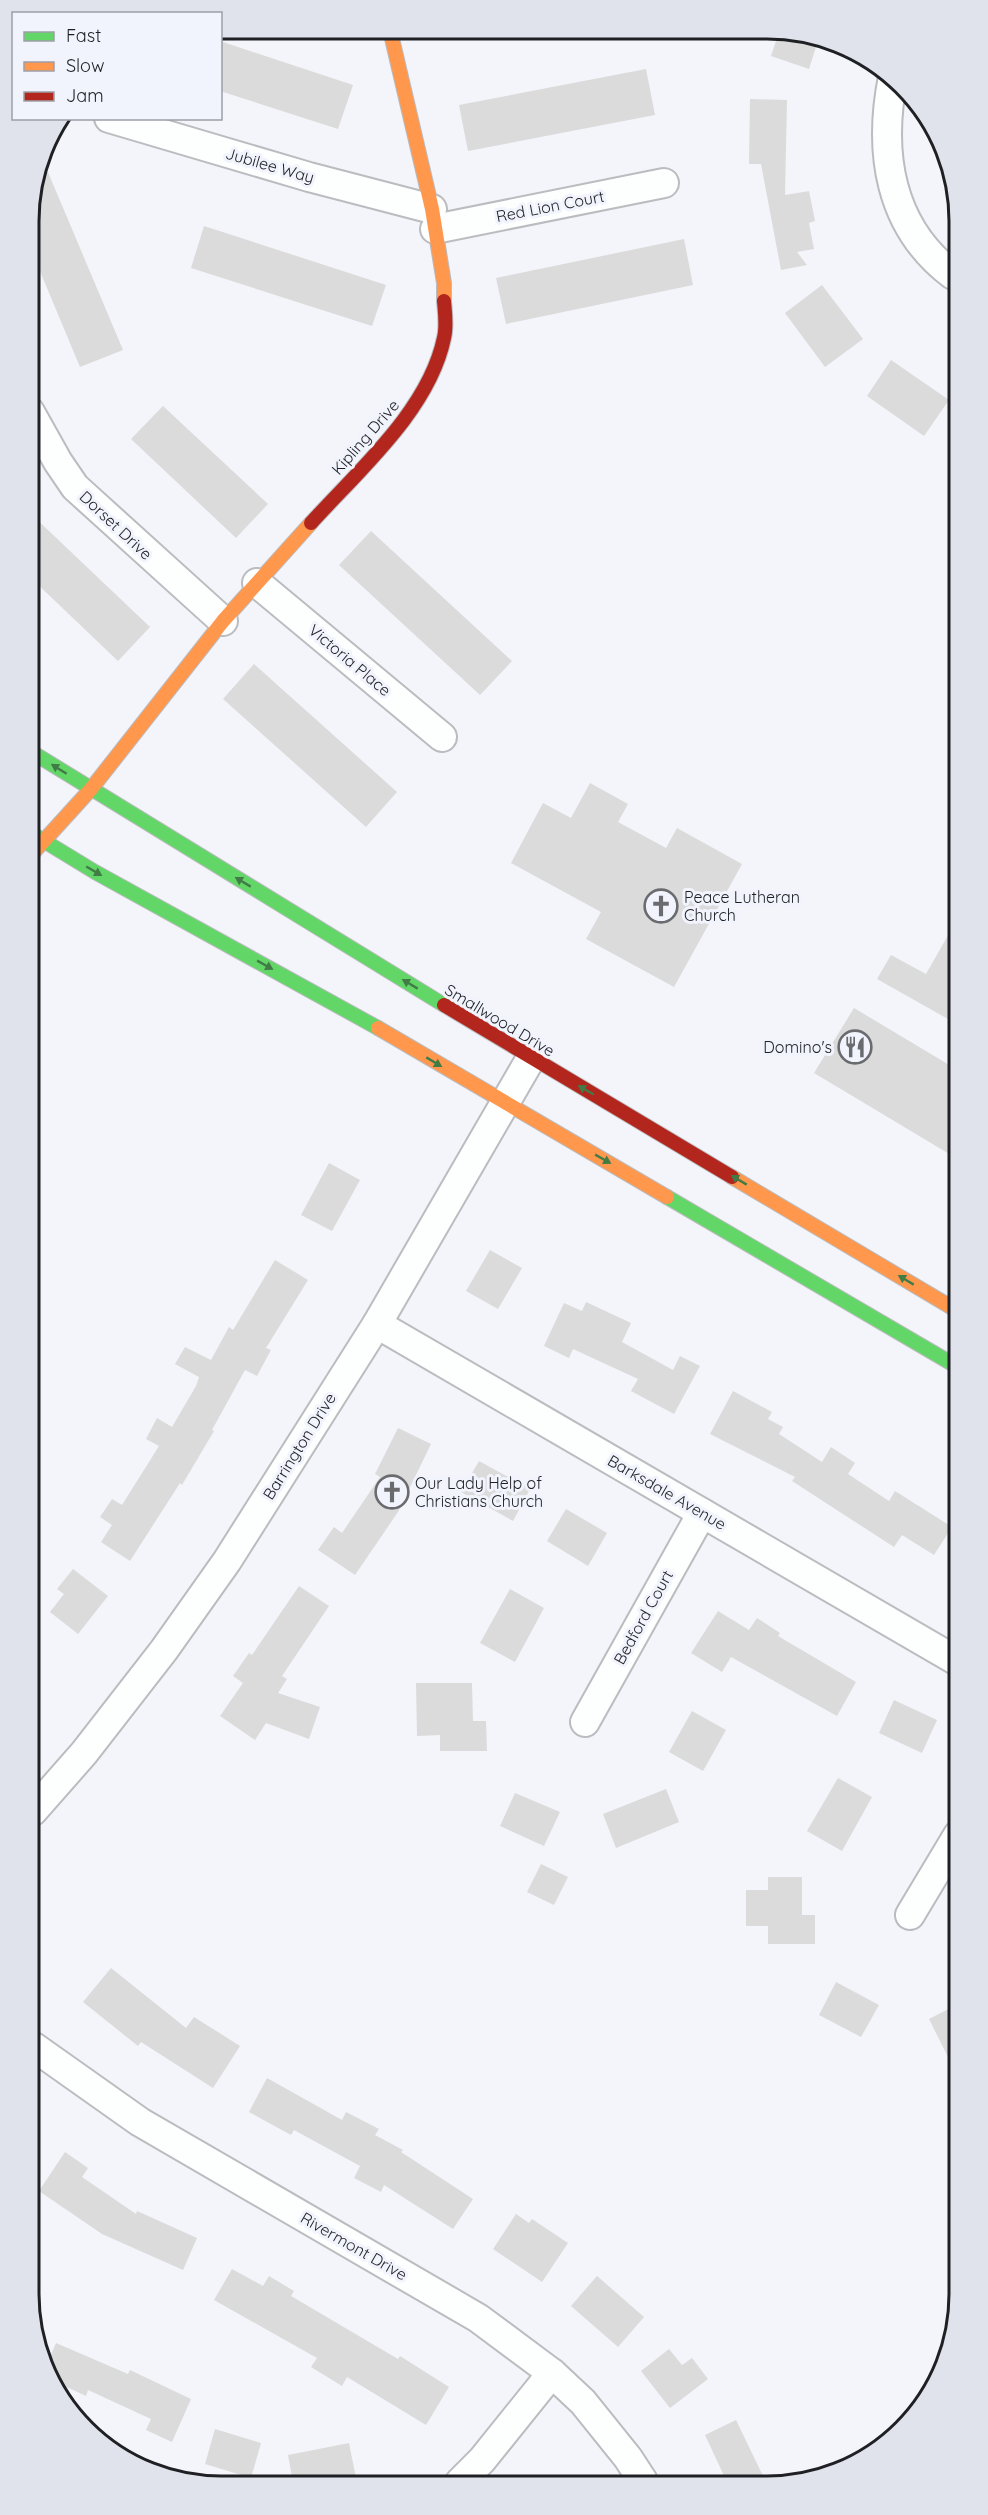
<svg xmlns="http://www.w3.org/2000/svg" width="988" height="2515" font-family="Quicksand,sans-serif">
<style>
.building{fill:#dbdbdb}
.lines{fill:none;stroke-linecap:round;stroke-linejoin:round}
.street-casing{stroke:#bbbcbf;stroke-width:32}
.fast-casing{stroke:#bbbcbf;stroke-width:16}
.slow-casing{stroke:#bbbcbf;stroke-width:16}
.jam-casing{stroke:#bbbcbf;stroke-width:16}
.street{stroke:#fdfefe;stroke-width:28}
.fast{stroke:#63d668;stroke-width:14}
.slow{stroke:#ff974d;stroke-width:14}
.jam{stroke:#b3261e;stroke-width:14}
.oneway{fill:#417b46}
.labels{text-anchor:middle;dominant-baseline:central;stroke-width:6;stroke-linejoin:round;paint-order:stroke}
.street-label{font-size:16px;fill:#1f2024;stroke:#f1f3fd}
.poi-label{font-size:16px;fill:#1f2024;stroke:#f1f3fd;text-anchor:start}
.rim{fill:none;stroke:#1f2024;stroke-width:3}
</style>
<rect width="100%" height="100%" fill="#f4f5fa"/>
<!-- building -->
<g class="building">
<polygon points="779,32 804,32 819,37 809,69 771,56"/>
<polygon points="220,41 353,85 338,129 220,91"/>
<polygon points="646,69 655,115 468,151 459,105"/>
<polygon points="750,99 787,100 785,195 809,191 815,221 809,223 814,249 797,252 807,265 781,270 761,164 749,164"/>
<polygon points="42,158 123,350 80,367 29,245 29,208"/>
<polygon points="204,226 386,285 372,326 191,268"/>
<polygon points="684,239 693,285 506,324 496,278"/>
<polygon points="822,285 863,339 825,367 785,313"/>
<polygon points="891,360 949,400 924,436 867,396"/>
<polygon points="163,406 268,504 236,538 131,439"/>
<polygon points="30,513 150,627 118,661 30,577"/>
<polygon points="371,531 512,661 480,695 339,565"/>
<polygon points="254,664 397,792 366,827 223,699"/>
<polygon points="590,783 628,804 618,822 666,848 677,828 742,864 674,987 586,939 601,912 511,863 543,803 571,818"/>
<polygon points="955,923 955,1023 877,979 891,955 926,974"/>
<polygon points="854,1008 956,1069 956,1158 814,1073"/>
<polygon points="329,1163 360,1180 332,1231 301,1215"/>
<polygon points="490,1250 522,1268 498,1309 466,1291"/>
<polygon points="275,1260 308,1280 266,1348 271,1350 257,1376 245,1370 212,1430 214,1431 182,1485 180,1483 130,1561 101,1542 112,1525 100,1517 112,1499 122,1505 159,1446 146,1439 157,1418 172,1427 196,1386 199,1377 175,1364 185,1347 211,1360 229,1327 233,1330"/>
<polygon points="586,1302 631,1323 622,1342 673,1370 680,1356 700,1366 674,1414 631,1391 638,1379 573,1349 569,1358 544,1346 564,1303 582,1311"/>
<polygon points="733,1391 772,1412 768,1419 783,1427 779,1434 822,1462 831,1447 855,1463 848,1474 889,1501 895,1491 952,1527 934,1555 902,1535 894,1547 792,1481 795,1477 710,1434"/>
<polygon points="398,1428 431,1444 398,1512 355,1575 318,1550 334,1527 342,1533 380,1477 375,1474"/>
<polygon points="479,1461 530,1489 513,1521 461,1492"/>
<polygon points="566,1509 607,1533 588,1566 547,1541"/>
<polygon points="73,1569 108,1596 78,1634 50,1612 64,1594 57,1589"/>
<polygon points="299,1586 329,1606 282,1676 287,1679 278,1693 320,1707 309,1739 266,1723 255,1740 220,1716 243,1683 233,1676 249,1653 252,1655"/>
<polygon points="510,1589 544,1608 515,1662 480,1643"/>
<polygon points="718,1611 749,1630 757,1618 780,1633 778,1636 856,1682 837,1716 731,1657 722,1672 691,1653"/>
<polygon points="416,1683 472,1683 473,1721 486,1721 487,1751 440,1751 440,1735 417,1736"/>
<polygon points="894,1700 937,1720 922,1753 879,1733"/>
<polygon points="692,1711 726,1730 703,1771 669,1752"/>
<polygon points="838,1778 872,1797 842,1851 807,1831"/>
<polygon points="666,1789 679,1822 616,1848 603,1814"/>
<polygon points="515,1793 560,1812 544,1846 500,1826"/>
<polygon points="541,1864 568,1877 554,1905 527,1892"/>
<polygon points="768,1877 802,1877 802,1915 815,1915 815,1944 768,1944 768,1926 746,1926 746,1890 768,1890"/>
<polygon points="111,1968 186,2028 194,2017 240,2046 213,2088 141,2042 138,2046 83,2002"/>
<polygon points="836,1982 879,2005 861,2037 819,2015"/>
<polygon points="958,2004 958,2077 929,2019"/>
<polygon points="267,2078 342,2120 346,2112 379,2129 375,2135 403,2150 401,2152 473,2199 453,2229 384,2185 381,2192 354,2178 360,2166 294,2130 291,2135 249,2112"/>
<polygon points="65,2152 88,2168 82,2177 136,2214 137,2211 197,2238 183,2270 102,2234 39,2191"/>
<polygon points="516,2214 529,2223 532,2219 568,2243 542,2282 493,2249"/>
<polygon points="232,2269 263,2286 269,2276 294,2291 291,2296 398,2359 400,2356 449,2387 426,2425 347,2377 342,2386 311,2367 317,2358 214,2300"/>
<polygon points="597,2276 644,2317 618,2347 571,2306"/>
<polygon points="56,2343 128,2374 130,2370 191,2399 172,2442 146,2430 151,2419 88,2390 86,2396 58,2383 47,2364"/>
<polygon points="669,2349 682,2365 692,2358 708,2379 670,2408 641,2371"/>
<polygon points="736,2420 765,2480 726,2480 705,2435"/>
<polygon points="215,2429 261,2443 251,2478 205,2464"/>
<polygon points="349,2443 356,2478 337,2482 293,2482 288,2455"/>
</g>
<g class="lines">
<!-- street casing -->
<g class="street-casing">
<g id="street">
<path d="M893 77C878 152 889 227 953 275"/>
<polyline points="109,118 309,177 432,209"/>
<polyline points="435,229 664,183"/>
<polyline points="30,412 58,462 75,487 223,621"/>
<polyline points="257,583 442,737"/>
<polyline points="377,1324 957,1661"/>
<polyline points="585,1722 702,1513"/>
<polyline points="33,1811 84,1753 164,1650 227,1561 377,1324 531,1058"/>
<polyline points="910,1915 958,1835"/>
<polyline points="34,2047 140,2122 478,2318 552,2373 583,2402 628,2458 643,2481"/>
<polyline points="460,2482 482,2460 552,2373"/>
</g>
</g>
<!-- fast casing -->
<g class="fast-casing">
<g id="fast">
<polyline points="30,751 444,1005"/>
<polyline points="31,833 95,872 378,1028"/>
<polyline points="667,1197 956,1366"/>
</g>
</g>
<!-- slow casing -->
<g class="slow-casing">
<g id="slow">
<polyline points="390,30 432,209 444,283 444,301"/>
<polyline points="31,855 91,789 223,621 311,523"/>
<polyline points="378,1028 667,1197"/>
<polyline points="732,1177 956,1310"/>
</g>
</g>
<!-- jam casing -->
<g class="jam-casing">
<g id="jam">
<path d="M311 523C359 470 429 410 444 338 447 326 445 313 444 301"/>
<polyline points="444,1005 732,1177"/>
</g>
</g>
<!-- street -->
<use href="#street" class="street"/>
<!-- fast -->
<use href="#fast" class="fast"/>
<!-- slow -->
<use href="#slow" class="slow"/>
<!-- jam -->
<use href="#jam" class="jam"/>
</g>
<!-- one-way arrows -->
<defs><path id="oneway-solid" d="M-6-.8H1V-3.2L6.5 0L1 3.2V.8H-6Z" transform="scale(1.5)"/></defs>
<g class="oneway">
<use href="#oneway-solid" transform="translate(59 769) rotate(-148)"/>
<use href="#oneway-solid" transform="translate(94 871) rotate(30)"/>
<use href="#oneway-solid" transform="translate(243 882) rotate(-149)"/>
<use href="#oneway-solid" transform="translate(265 965) rotate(29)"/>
<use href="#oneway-solid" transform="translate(410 984) rotate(-149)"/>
<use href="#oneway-solid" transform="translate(434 1062) rotate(31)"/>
<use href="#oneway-solid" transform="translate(586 1090) rotate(-150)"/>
<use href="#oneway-solid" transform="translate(603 1159) rotate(29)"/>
<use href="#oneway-solid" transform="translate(739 1180) rotate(-149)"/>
<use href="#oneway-solid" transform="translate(906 1280) rotate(-149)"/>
</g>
<!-- icons -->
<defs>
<g id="church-ring" transform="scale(1.725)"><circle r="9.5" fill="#f1f3fd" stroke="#6a6b6f" stroke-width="1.5"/><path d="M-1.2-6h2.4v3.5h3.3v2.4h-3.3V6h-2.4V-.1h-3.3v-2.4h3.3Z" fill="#6a6b6f"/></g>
<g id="restaurant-ring" transform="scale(1.725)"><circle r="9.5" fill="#f1f3fd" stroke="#6a6b6f" stroke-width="1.5"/><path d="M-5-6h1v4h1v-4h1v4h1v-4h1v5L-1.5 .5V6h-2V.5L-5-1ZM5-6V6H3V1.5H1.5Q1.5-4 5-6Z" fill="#6a6b6f"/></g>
</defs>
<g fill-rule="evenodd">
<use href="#church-ring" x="661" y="906"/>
<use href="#restaurant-ring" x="855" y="1047"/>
<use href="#church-ring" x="392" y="1492"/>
</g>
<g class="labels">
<!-- street labels -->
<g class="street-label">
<text transform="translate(270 165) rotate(16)">Jubilee Way</text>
<text transform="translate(550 206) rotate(-11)">Red Lion Court</text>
<text transform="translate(365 437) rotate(-49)">Kipling Drive</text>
<text transform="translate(116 525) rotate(43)">Dorset Drive</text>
<text transform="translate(350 660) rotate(40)">Victoria Place</text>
<text transform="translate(500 1020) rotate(31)">Smallwood Drive</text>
<text transform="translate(299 1446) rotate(-58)">Barrington Drive</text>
<text transform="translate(667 1492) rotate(30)">Barksdale Avenue</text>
<text transform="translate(643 1617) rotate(-61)">Bedford Court</text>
<text transform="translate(354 2246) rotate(30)">Rivermont Drive</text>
</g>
<!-- poi labels -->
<g class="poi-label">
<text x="684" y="897">Peace Lutheran<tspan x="684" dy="18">Church</tspan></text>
<text x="832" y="1047" text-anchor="end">Domino's</text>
<text x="415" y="1483">Our Lady Help of<tspan x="415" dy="18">Christians Church</tspan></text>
</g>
</g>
<!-- crop -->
<path d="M0 0H988V2515H0ZM221 39H767A182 182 0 0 1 949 221V2294A182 182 0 0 1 767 2476H221A182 182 0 0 1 39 2294V221A182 182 0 0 1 221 39Z" fill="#e0e2ec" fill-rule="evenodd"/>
<path class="rim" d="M221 39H767A182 182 0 0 1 949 221V2294A182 182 0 0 1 767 2476H221A182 182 0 0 1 39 2294V221A182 182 0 0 1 221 39Z"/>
<!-- legend -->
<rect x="12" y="12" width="210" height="108" fill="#f1f3fd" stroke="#9d9fa6" stroke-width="1.5"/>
<rect x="24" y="32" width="30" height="9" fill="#63d668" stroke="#9d9fa6" stroke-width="1.5"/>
<text x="66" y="42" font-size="18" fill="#1f2024">Fast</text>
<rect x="24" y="62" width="30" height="9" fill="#ff974d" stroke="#9d9fa6" stroke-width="1.5"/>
<text x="66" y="72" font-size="18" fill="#1f2024">Slow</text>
<rect x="24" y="92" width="30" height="9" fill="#b3261e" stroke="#9d9fa6" stroke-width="1.5"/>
<text x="66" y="102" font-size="18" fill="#1f2024">Jam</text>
</svg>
